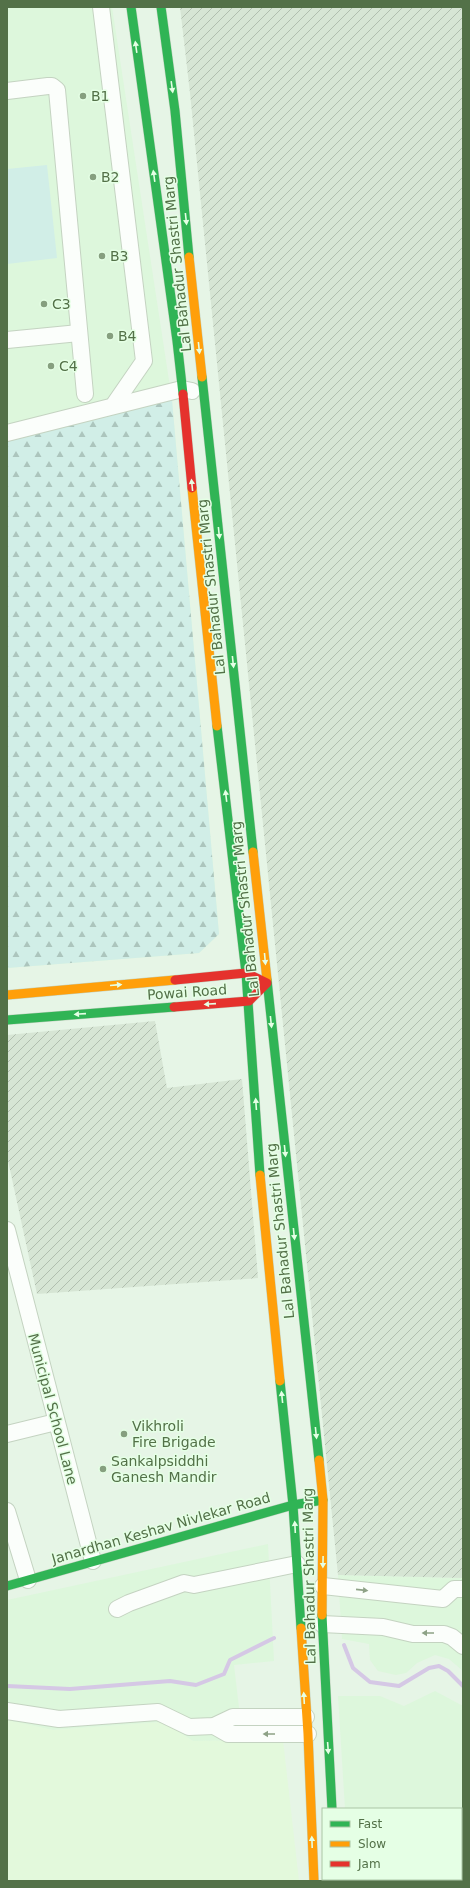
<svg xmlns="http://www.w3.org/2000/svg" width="470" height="1888" font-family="'DejaVu Sans',sans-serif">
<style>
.residential{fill:#ddf7dc}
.commercial{fill:#e3f9dc}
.industrial{fill:url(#industrial-furrows)}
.green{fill:#d1eee7}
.forest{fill:url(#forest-firs)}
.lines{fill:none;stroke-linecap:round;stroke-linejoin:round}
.stream{stroke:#d5c8e5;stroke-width:4}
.street-casing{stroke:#c4d3c1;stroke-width:18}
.fast-casing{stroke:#c3d2c0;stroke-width:10}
.slow-casing{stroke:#c3d2c0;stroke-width:10}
.jam-casing{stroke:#c3d2c0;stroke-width:10}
.street{stroke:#fbfefb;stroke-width:16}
.fast{stroke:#30b455;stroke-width:9}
.slow{stroke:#ff9f0a;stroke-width:9}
.jam{stroke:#e5322d;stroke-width:9}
.oneway{fill:#e5ffe5}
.oneway2{fill:#8ea287}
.poi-dot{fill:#869f7f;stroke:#e5ffe5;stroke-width:1.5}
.labels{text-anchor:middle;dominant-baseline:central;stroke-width:3;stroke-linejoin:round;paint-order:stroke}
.poi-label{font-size:14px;fill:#537148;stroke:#e5ffe5;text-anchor:start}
.street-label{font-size:14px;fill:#537148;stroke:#e5ffe5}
</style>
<defs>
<pattern id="industrial-furrows" width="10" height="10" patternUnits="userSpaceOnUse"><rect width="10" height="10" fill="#d6e5d4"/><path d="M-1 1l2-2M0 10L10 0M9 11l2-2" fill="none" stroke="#b0beae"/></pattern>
<pattern id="forest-firs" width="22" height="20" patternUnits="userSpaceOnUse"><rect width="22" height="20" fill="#d1eee7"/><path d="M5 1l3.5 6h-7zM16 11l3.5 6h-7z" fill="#acc5bd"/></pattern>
</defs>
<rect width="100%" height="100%" fill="#e6f5e6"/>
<!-- residential -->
<g class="residential">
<polygon points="7,7 112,7 172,400 219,934 199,953 7,968"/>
<polygon points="268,1544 274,1661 234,1665 240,1716 284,1711 283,1740 193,1741 163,1722 53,1730 7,1721 7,1600"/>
<polygon points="338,1575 463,1578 463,1671 449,1659 435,1655 417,1663 406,1673 396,1675 378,1671 370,1660 369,1644 342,1639"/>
<polygon points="435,1691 463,1706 463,1881 351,1881 350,1879 461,1879 461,1809 345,1809 338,1696 380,1696 404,1706"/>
</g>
<!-- commercial -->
<polygon class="commercial" points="7,1720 53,1730 163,1722 193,1741 283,1740 299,1881 7,1881"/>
<!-- industrial -->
<g class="industrial">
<polygon points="180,7 463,7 463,1578 338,1575 190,93"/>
<polygon points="155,1021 167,1088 242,1079 258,1278 37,1294 7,1156 7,1035"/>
</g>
<!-- green -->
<polygon class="green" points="47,165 57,258 7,264 7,169"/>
<!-- forest -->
<polygon class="forest" points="172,400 219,934 199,953 7,968 7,437"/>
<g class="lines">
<!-- stream -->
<g class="stream">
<polyline points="344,1645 353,1668 370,1682 399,1686 429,1668 439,1666 448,1671 463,1686"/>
<polyline points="7,1686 70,1689 170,1681 196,1685 224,1674 230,1660 274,1638"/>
</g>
<!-- street casing -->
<g class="street-casing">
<g id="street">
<polyline points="101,7 144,361 115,403"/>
<polyline points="7,91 48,86 52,86 57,90 85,394"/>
<polyline points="7,340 79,333"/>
<polyline points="7,433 182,389 192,391"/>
<polyline points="7,1230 93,1561"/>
<polyline points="7,1434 56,1422"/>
<polyline points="7,1511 28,1580"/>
<polyline points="323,1586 443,1599 454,1589 463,1589"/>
<polyline points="117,1609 129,1603 184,1583 194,1585 297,1564"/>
<polyline points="322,1624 383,1627 413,1634 444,1634 452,1637 463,1646"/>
<polyline points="7,1711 59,1719 158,1712 189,1727 214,1726 233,1717 306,1717"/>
<polyline points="214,1726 228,1734 308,1734"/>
</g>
</g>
<!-- fast casing -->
<g class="fast-casing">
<g id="fast">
<polyline points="131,7 177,341 183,394"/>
<polyline points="161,7 175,111 189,257"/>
<polyline points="202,377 253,852"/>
<polyline points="217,726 246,973 260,1175"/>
<polyline points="267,980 319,1460"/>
<polyline points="7,1020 174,1007"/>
<polyline points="280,1381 293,1505 301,1628"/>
<polyline points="7,1586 293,1505 323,1500"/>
<polyline points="322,1615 332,1809"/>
</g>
</g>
<!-- slow casing -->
<g class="slow-casing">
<g id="slow">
<polyline points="189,257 202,377"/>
<polyline points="192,488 217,726"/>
<polyline points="253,852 267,980"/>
<polyline points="7,995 175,980"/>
<polyline points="260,1175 280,1381"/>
<polyline points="319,1460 323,1500 322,1615"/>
<polyline points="301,1628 308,1734 314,1881"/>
<polyline points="337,1879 337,1881"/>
</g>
</g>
<!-- jam casing -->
<g class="jam-casing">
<g id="jam">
<polyline points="183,394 192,488"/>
<polyline points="174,1007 249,1001 267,983 246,973 175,980"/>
</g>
</g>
<!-- street -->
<use href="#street" class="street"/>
<!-- fast -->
<use href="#fast" class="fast"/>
<!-- slow -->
<use href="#slow" class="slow"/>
<!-- jam -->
<use href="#jam" class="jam"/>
</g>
<!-- one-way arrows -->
<defs><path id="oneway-solid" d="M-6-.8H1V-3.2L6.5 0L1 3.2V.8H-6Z"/></defs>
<g class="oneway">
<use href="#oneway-solid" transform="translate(136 47) rotate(-98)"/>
<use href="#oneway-solid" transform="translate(172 87) rotate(82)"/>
<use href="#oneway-solid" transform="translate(154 176) rotate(-98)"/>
<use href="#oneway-solid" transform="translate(186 219) rotate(84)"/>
<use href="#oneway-solid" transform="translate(199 348) rotate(84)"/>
<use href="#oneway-solid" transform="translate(192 485) rotate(-96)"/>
<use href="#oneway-solid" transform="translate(219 533) rotate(84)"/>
<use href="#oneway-solid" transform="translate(233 662) rotate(84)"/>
<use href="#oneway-solid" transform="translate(226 796) rotate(-97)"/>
<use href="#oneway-solid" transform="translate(265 959) rotate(85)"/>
<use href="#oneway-solid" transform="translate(116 985) rotate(-5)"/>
<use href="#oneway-solid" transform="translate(210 1004) rotate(176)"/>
<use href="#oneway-solid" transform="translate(80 1014) rotate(176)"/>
<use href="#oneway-solid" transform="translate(271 1022) rotate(84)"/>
<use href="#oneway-solid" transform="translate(256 1104) rotate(-94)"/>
<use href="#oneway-solid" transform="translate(285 1151) rotate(84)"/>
<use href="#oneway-solid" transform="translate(294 1234) rotate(84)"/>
<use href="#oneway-solid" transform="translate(282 1397) rotate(-96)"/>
<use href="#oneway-solid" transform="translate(316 1433) rotate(84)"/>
<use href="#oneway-solid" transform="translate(295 1527) rotate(-93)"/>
<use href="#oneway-solid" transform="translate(323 1562) rotate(91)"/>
<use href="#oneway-solid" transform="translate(304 1698) rotate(-93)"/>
<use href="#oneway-solid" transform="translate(328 1748) rotate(86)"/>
<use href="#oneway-solid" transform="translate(312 1842) rotate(-92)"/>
</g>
<g class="oneway2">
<use href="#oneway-solid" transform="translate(362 1590) rotate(6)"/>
<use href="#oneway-solid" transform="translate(428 1633) rotate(-180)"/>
<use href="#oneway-solid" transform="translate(269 1734) rotate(180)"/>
</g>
<!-- markers -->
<g class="poi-dot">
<circle cx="83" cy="96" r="4"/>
<circle cx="93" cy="177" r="4"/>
<circle cx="102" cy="256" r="4"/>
<circle cx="44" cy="304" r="4"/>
<circle cx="110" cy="336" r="4"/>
<circle cx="51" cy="366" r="4"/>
<circle cx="124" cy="1434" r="4"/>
<circle cx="103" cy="1469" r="4"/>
</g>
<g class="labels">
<!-- poi labels -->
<g class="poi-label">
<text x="91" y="96">B1</text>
<text x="101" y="177">B2</text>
<text x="110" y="256">B3</text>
<text x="52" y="304">C3</text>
<text x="118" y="336">B4</text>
<text x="59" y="366">C4</text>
<text x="132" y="1426">Vikhroli<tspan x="132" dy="16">Fire Brigade</tspan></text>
<text x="111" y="1461">Sankalpsiddhi<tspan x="111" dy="16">Ganesh Mandir</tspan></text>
</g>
<!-- street labels -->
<g class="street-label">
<text transform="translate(177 264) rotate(-96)">Lal Bahadur Shastri Marg</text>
<text transform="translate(211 587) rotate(-96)">Lal Bahadur Shastri Marg</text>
<text transform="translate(245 909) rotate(-96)">Lal Bahadur Shastri Marg</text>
<text transform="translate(187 992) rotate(-4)">Powai Road</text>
<text transform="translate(280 1231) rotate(-96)">Lal Bahadur Shastri Marg</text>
<text transform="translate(53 1409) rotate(75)">Municipal School Lane</text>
<text transform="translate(161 1528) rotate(-16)">Janardhan Keshav Nivlekar Road</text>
<text transform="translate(309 1576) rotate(-91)">Lal Bahadur Shastri Marg</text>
</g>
</g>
<!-- border -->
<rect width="470" height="1888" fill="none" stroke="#537148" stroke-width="16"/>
<!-- legend -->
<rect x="322" y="1808" width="140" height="72" fill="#e5ffe5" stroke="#abc6a6"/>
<rect x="330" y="1821" width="20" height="6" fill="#30b455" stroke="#abc6a6"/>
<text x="358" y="1828" font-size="12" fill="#537148">Fast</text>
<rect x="330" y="1841" width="20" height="6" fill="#ff9f0a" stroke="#abc6a6"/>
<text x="358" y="1848" font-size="12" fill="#537148">Slow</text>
<rect x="330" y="1861" width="20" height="6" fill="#e5322d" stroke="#abc6a6"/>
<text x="358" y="1868" font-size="12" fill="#537148">Jam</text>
</svg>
